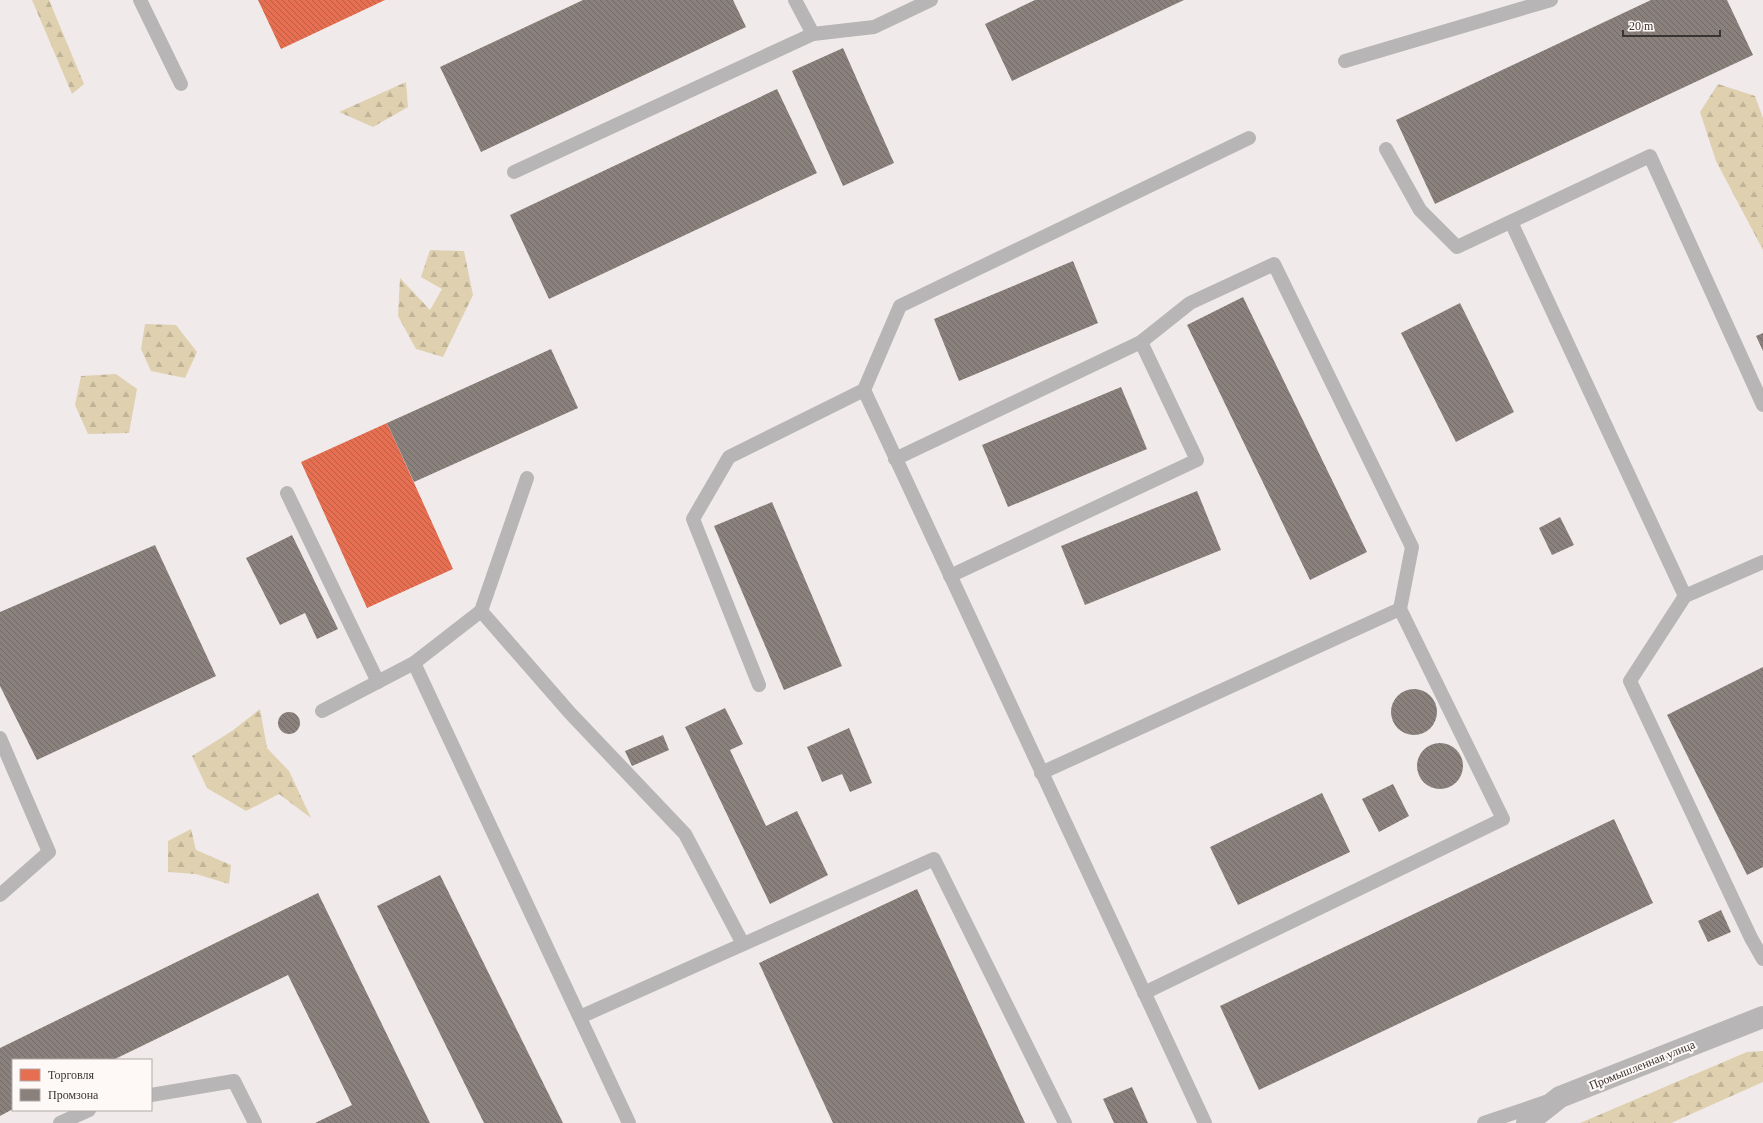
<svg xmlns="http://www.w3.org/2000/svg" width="1763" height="1123" font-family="'Times New Roman',serif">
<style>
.forest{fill:url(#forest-firs)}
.shops{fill:url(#shops-back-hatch)}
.industry{fill:url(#industry-back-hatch)}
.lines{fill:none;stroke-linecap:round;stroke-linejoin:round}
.lane{stroke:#b7b5b5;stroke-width:14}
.street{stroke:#b7b5b5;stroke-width:22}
.labels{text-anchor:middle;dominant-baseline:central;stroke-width:4;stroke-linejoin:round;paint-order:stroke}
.street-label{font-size:12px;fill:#383534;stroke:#fef8f6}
</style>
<defs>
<pattern id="forest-firs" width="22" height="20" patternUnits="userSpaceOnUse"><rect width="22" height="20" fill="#dfd0af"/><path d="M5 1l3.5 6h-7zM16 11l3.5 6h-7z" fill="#c0b397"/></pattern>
<pattern id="shops-back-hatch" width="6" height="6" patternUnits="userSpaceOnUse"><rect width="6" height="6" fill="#e76f51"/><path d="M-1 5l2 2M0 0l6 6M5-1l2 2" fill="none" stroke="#bc5c44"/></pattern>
<pattern id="industry-back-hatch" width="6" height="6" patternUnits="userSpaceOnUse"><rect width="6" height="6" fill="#8a817c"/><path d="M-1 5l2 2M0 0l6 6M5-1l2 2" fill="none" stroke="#726a66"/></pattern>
</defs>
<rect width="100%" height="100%" fill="#f0ebea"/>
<!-- forest -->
<g class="forest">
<polygon points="32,0 49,0 84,84 72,94"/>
<polygon points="406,82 408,107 373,127 339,112"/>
<polygon points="1718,84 1755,96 1763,118 1763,250 1716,161 1700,112"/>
<polygon points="430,250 464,251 473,295 443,357 416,349 398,316 400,278 430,310 442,289 421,277"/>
<polygon points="145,324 176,325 197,352 185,378 151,371 141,349"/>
<polygon points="116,374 137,389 129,433 88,434 75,405 81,376"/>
<polygon points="260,709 267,748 289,771 311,818 279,794 246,811 207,788 192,756 232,731"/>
<polygon points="191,829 196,850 231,865 229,884 196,874 168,872 168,841"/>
<polygon points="1763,1051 1763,1082 1671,1123 1580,1123 1747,1052"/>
</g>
<!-- shops -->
<g class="shops">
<polygon points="258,0 385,0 281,49"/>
<polygon points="387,423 453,569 367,608 301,462"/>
</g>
<!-- industry -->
<g class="industry">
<polygon points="583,0 733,0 746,27 481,152 440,67"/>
<polygon points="1035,0 1184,0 1012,81 985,24"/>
<polygon points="1651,0 1727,0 1753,55 1435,204 1396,120"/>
<polygon points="843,48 894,163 843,186 792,71"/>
<polygon points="777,89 817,173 549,299 510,215"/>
<polygon points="1073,261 1098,323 959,381 934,319"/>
<polygon points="1243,297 1367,552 1310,580 1187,325"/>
<polygon points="1460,303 1514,412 1456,442 1401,333"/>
<polygon points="1763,333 1763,351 1756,336"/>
<polygon points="551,349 578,408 414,482 387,423"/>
<polygon points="1121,387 1147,449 1008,507 982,445"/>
<polygon points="1197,491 1221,550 1085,605 1061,546"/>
<polygon points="772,502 842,666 784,690 714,526"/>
<polygon points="1560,517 1574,545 1552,555 1539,528"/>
<polygon points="292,535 338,629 317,639 305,613 280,625 246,558"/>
<polygon points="155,545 216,676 37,760 0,686 0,612"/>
<polygon points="1763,667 1763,867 1747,875 1667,715"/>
<circle cx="1414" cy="712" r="23"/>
<polygon points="725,708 743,744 730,750 766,826 797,811 828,875 770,904 685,727"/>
<circle cx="289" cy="723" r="11"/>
<polygon points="849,728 872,783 850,792 842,774 822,782 807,747"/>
<polygon points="663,735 669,750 632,766 625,751"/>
<circle cx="1440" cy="766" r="23"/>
<polygon points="1393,784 1409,816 1379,832 1362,799"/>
<polygon points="1322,793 1350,852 1238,905 1210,847"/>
<polygon points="1614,819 1653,903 1259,1090 1220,1006"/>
<polygon points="440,875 563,1123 484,1123 377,906"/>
<polygon points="917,889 1025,1123 833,1123 759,963"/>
<polygon points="318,893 430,1123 315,1123 352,1105 288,975 113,1060 13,1060 13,1109 0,1116 0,1048"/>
<polygon points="1721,910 1731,932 1708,942 1698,921"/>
<polygon points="1132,1087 1148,1123 1114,1123 1103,1099"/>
</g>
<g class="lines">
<!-- lane -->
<g class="lane">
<polyline points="140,0 181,84"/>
<polyline points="795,0 813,34"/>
<polyline points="1345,61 1551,0"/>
<polyline points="1386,149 1420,210 1457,247 1650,156 1763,405"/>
<polyline points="514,172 813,34 874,27 931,0"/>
<polyline points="1511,222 1685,596 1630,681 1751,938 1763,959"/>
<polyline points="895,459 1141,342 1190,303 1274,264 1412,547 1400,609 1503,819 1144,993"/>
<polyline points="287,493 378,682"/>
<polyline points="950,576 1197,460 1141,342"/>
<polyline points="1685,596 1763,562"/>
<polyline points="481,611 570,713 685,834 743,944"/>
<polyline points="414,663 629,1123"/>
<polyline points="759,685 693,519 729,457 864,390"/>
<polyline points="322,711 414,663 481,611 527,478"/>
<polyline points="0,738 49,852 0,895"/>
<polyline points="1041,773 1400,609"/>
<polyline points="580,1017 934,859 1065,1123"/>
<polyline points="151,1095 234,1081 255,1123"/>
<polyline points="60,1123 89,1110"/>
<polyline points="1205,1123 864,390 900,306 1249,138"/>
<polyline points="1484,1123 1546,1102"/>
</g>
<!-- street -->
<polyline class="street" points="1527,1123 1560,1097 1763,1017"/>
</g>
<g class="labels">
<!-- street labels -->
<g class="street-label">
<text transform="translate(1642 1065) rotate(-22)">Промышленная улица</text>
</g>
</g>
<!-- legend -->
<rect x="12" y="1059" width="140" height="52" fill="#fef8f6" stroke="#afaaa8"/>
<rect x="20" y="1069" width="20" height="12" fill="#e76f51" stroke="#afaaa8"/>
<text x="48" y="1079" font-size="12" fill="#383534">Торговля</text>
<rect x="20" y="1089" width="20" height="12" fill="#8a817c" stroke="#afaaa8"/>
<text x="48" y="1099" font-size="12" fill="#383534">Промзона</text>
<!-- scale -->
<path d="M1623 30v6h97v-6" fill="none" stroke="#383534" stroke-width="2"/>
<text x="1629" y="30" font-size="12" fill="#383534" stroke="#fef8f6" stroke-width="3" paint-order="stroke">20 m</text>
</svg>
